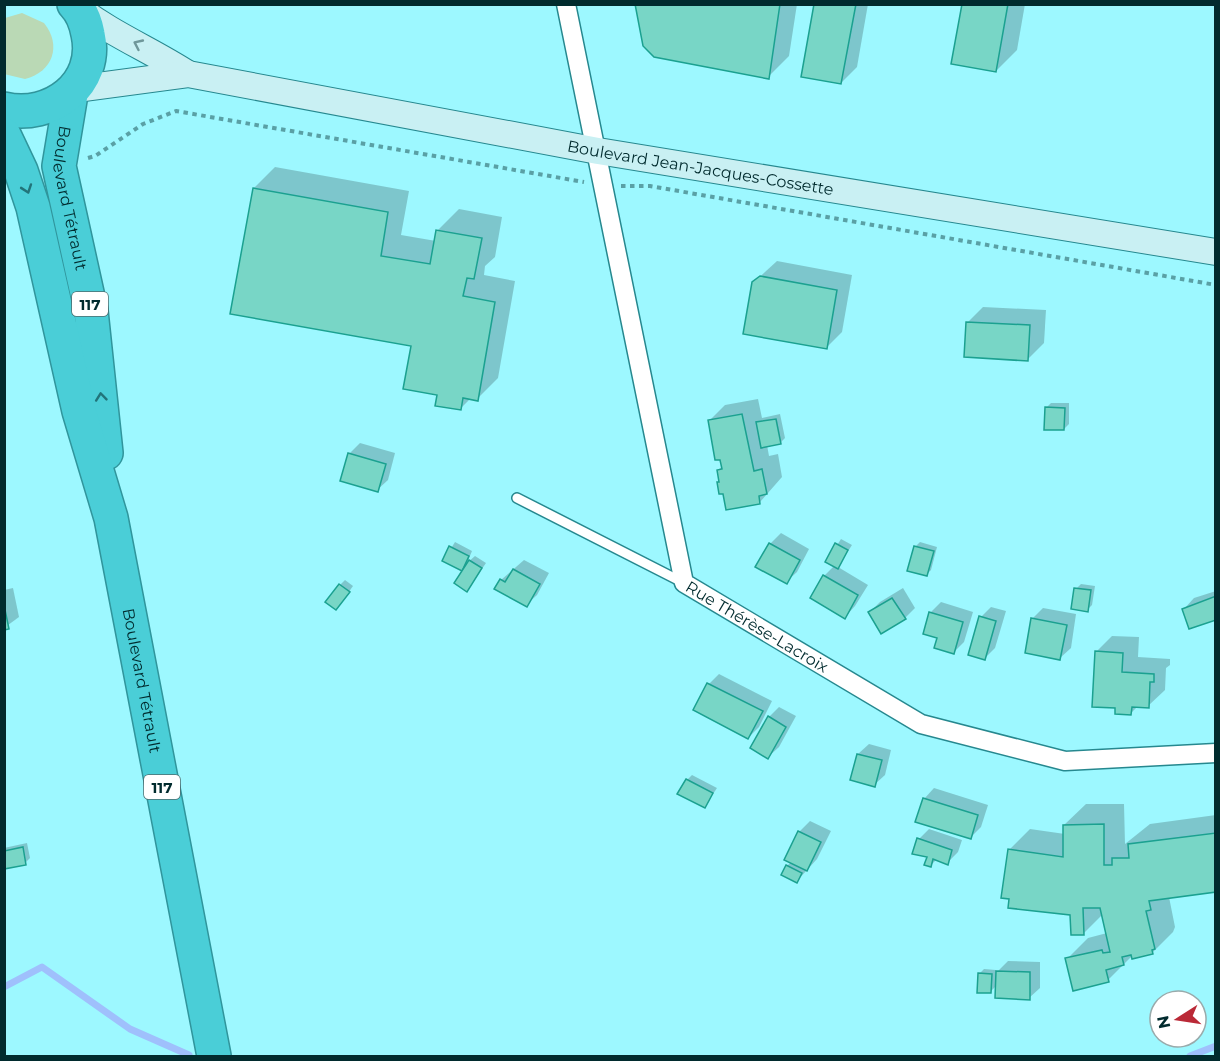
<svg xmlns="http://www.w3.org/2000/svg" width="1220" height="1061" font-family="Montserrat,sans-serif">
<style>
.green{fill:#bad9b5}
.shadow{fill:#0003}
.lines{fill:none;stroke-linecap:round;stroke-linejoin:round}
.stream{stroke:#9fc0fc;stroke-width:7}
.building{fill:#78d6c6;stroke:#1ba190;stroke-width:1.5}
.lane-casing{stroke:#26888f;stroke-width:12}
.street-casing{stroke:#26888f;stroke-width:21}
.secondary-casing{stroke:#26888f;stroke-width:28}
.highway-casing{stroke:#30959c;stroke-width:36}
.path{stroke:#5aa0a5;stroke-width:4;stroke-dasharray:4.5 4.5;stroke-linecap:butt}
.lane{stroke:#fff;stroke-width:9}
.street{stroke:#fff;stroke-width:18}
.secondary{stroke:#c9f0f3;stroke-width:26}
.highway{stroke:#4aced7;stroke-width:33}
.oneway{stroke:#6f979a}
.oneway2{stroke:#22747a}
.labels{text-anchor:middle;dominant-baseline:central;stroke-width:6;stroke-linejoin:round;paint-order:stroke}
.shield{fill:#fff;stroke:#4d6b6d;stroke-width:1.5}
.shield-label{font-size:15px;font-weight:bold;fill:#012b2e}
.street-label{font-size:16px;fill:#012b2e;stroke:#fff}
</style>
<rect width="100%" height="100%" fill="#9df8ff"/>
<!-- green -->
<path class="green" d="M22 13 44 23C62 45 53 72 25 79L4 74 5 18Z"/>
<!-- shadow -->
<g class="shadow">
<polygon points="637,4 797,4 789,56 768,77"/>
<polygon points="816,4 868,4 857,67 841,83"/>
<polygon points="963,4 1025,4 1017,50 996,71"/>
<polygon points="275,167 409,191 401,235 436,241 438,230 459,209 502,217 495,257 485,266 484,275 515,281 498,378 477,399 471,398 460,409 439,393 412,345 254,188"/>
<polygon points="777,261 852,275 842,332 826,348 753,283"/>
<polygon points="983,307 1046,310 1044,343 1028,359 967,323"/>
<polygon points="758,399 762,418 780,414 785,438 780,443 767,445 769,456 778,454 782,477 760,502 721,481 718,470 723,466 709,421 725,405"/>
<polygon points="1051,403 1069,403 1069,424 1064,429 1046,408"/>
<polygon points="360,443 395,453 388,480 377,490 349,454"/>
<polygon points="781,533 809,549 797,572 786,582 770,544"/>
<polygon points="841,539 852,545 838,567 868,585 855,606 845,617 824,576 835,565 827,561"/>
<polygon points="455,542 472,551 467,563 475,556 486,563 471,585 464,570 444,560"/>
<polygon points="920,542 937,547 931,570 926,575 915,547"/>
<polygon points="524,560 549,573 537,595 526,605 501,580"/>
<polygon points="345,580 353,586 341,603 340,585"/>
<polygon points="1081,584 1095,586 1092,605 1087,610 1076,589"/>
<polygon points="13,588 19,617 4,628 4,590"/>
<polygon points="903,588 915,608 905,618 870,612 880,602"/>
<polygon points="1216,591 1216,618 1184,609 1194,598"/>
<polygon points="941,602 973,612 964,642 954,652 938,637 930,613"/>
<polygon points="991,607 1006,611 995,648 985,658 981,617"/>
<polygon points="1043,608 1076,614 1071,648 1060,658 1032,619"/>
<polygon points="1112,636 1139,637 1138,657 1170,659 1170,665 1166,668 1165,690 1148,706 1138,706 1131,713 1117,707 1096,652"/>
<polygon points="719,674 772,701 759,727 748,738 709,684"/>
<polygon points="779,707 796,716 779,747 768,757 769,717"/>
<polygon points="869,744 891,750 885,775 874,785 858,754"/>
<polygon points="692,775 717,788 705,806 687,780"/>
<polygon points="934,788 988,805 981,827 970,838 924,799"/>
<polygon points="1086,804 1124,804 1125,844 1150,824 1216,815 1216,890 1169,897 1175,927 1173,932 1152,953 1133,955 1108,980 1067,959 1088,938 1107,933 1103,914 1084,933 1071,913 1009,850 1030,829 1065,834 1064,825"/>
<polygon points="810,821 831,831 817,859 797,881 787,866 791,862 799,832"/>
<polygon points="929,829 962,840 958,852 947,863 937,859 930,866 929,856 919,839"/>
<polygon points="27,843 30,858 25,863 4,867 4,848"/>
<polygon points="1008,961 1040,962 1040,988 1029,998 997,985 990,992 979,974 984,969 996,970 996,973"/>
</g>
<g class="lines">
<!-- stream -->
<g class="stream">
<polyline points="4,987 42,967 130,1029 189,1055"/>
<polyline points="1190,1056 1216,1046"/>
</g>
</g>
<!-- building -->
<g class="building">
<polygon points="635,4 780,4 769,79 654,57 643,46"/>
<polygon points="814,4 856,4 841,84 801,77"/>
<polygon points="962,4 1008,4 996,72 951,64"/>
<polygon points="253,188 388,212 381,256 430,264 436,230 482,238 474,279 467,278 463,296 495,302 478,401 463,398 461,410 435,406 437,395 403,389 411,346 230,314"/>
<polygon points="760,276 837,290 827,349 743,334 752,282"/>
<polygon points="966,322 1030,325 1028,361 964,357"/>
<polygon points="1045,407 1065,408 1064,430 1044,430"/>
<polygon points="742,414 754,471 762,469 767,494 759,496 760,504 726,510 723,494 719,494 717,482 719,482 717,470 722,469 720,460 715,460 708,420"/>
<polygon points="776,419 781,444 761,448 756,422"/>
<polygon points="348,453 386,464 378,492 340,481"/>
<polygon points="769,543 800,560 787,584 755,567"/>
<polygon points="835,543 848,550 838,569 825,562"/>
<polygon points="449,546 469,556 462,571 442,561"/>
<polygon points="914,546 934,551 927,576 907,571"/>
<polygon points="469,560 482,568 467,592 454,583"/>
<polygon points="513,569 540,584 527,607 494,589 500,579 505,582"/>
<polygon points="823,575 858,595 845,619 810,598"/>
<polygon points="339,584 350,592 336,610 325,602"/>
<polygon points="1074,588 1091,590 1088,612 1071,609"/>
<polygon points="1216,596 1216,620 1189,629 1182,609"/>
<polygon points="892,598 906,619 881,634 868,612"/>
<polygon points="4,605 9,629 4,630"/>
<polygon points="929,612 963,622 954,654 934,648 937,638 923,634"/>
<polygon points="979,616 996,621 985,660 968,655"/>
<polygon points="1031,618 1067,625 1060,660 1025,653"/>
<polygon points="1095,651 1123,653 1122,672 1154,674 1154,682 1150,682 1149,708 1132,707 1131,715 1115,714 1115,708 1092,707"/>
<polygon points="707,683 763,711 748,739 693,710"/>
<polygon points="768,716 786,727 768,759 750,748"/>
<polygon points="857,754 882,760 875,787 850,780"/>
<polygon points="686,779 713,793 705,808 677,794"/>
<polygon points="923,798 978,815 971,839 915,822"/>
<polygon points="1104,824 1104,865 1112,865 1112,858 1129,858 1128,844 1216,833 1216,892 1149,901 1151,910 1146,911 1155,949 1152,950 1153,954 1132,959 1131,955 1122,957 1124,965 1106,970 1109,982 1073,991 1065,958 1102,950 1103,953 1110,952 1100,908 1083,908 1084,935 1071,935 1070,915 1008,908 1009,899 1001,898 1008,849 1063,857 1063,825"/>
<polygon points="798,831 821,842 807,871 784,860"/>
<polygon points="917,838 952,850 948,865 933,859 931,867 924,865 927,857 912,854"/>
<polygon points="23,847 26,865 4,869 4,851"/>
<polygon points="786,865 802,873 797,883 781,875"/>
<polygon points="996,971 1030,972 1030,1000 995,998"/>
<polygon points="978,973 992,974 991,993 977,993"/>
</g>
<g class="lines">
<!-- lane casing -->
<g class="lane-casing">
<polyline id="lane" points="517,498 684,583"/>
</g>
<!-- street casing -->
<g class="street-casing">
<g id="street">
<path id="s1" d="M566 4 684 583 921 724 1065 761 1216 753"/>
</g>
</g>
<!-- secondary casing -->
<g class="secondary-casing">
<g id="secondary">
<path d="M77 7C111 34 151 50 188 74"/>
<path id="s2" d="M76 89 188 74 598 151 1216 252"/>
</g>
</g>
<!-- highway casing -->
<g class="highway-casing">
<g id="highway">
<path id="s3" d="M71 94 59 166 91 311 106 453"/>
<path d="M4 109C51 120 99 84 88 34 86 23 82 12 74 4"/>
<path id="s4" d="M4 135 21 171 33 207 79 411 111 518 214 1056"/>
</g>
</g>
<!-- path -->
<g class="path">
<polyline points="88,158 95,156 143,124 176,111 584,182"/>
<polyline points="621,186 650,186 1216,285"/>
</g>
<!-- lane -->
<use href="#lane" class="lane"/>
<!-- street -->
<use href="#street" class="street"/>
<!-- secondary -->
<use href="#secondary" class="secondary"/>
<!-- highway -->
<use href="#highway" class="highway"/>
</g>
<!-- one-way arrows -->
<defs><path id="oneway-chevron" d="M-2-3.5L2.5 0L-2 3.5" fill="none" stroke-width="1.6" stroke-linecap="round" stroke-linejoin="round" transform="scale(1.5)"/></defs>
<use class="oneway" href="#oneway-chevron" transform="translate(138 44) rotate(-155)"/>
<g class="oneway2">
<use href="#oneway-chevron" transform="translate(27 189) rotate(71)"/>
<use href="#oneway-chevron" transform="translate(101 397) rotate(-96)"/>
</g>
<g class="labels">
<!-- shield labels -->
<g class="shield">
<rect x="72" y="292" width="36" height="24" rx="4.5"/>
<rect x="144" y="775" width="36" height="24" rx="4.5"/>
</g>
<g class="shield-label">
<text x="90" y="304">117</text>
<text x="162" y="787">117</text>
</g>
<!-- street labels -->
<g class="street-label">
<text stroke="none"><textPath href="#s2" startOffset="634">Boulevard Jean-Jacques-Cossette</textPath></text>
<text stroke="none"><textPath href="#s3" startOffset="106">Boulevard Tétrault</textPath></text>
<text stroke="none"><textPath href="#s1" startOffset="676">Rue Thérèse-Lacroix</textPath></text>
<text stroke="none"><textPath href="#s4" startOffset="564">Boulevard Tétrault</textPath></text>
</g>
</g>
<!-- border -->
<rect width="1220" height="1061" fill="none" stroke="#012b2e" stroke-width="12"/>
<!-- north arrow -->
<g transform="translate(1178 1019) rotate(258)"><circle r="28" fill="#ffffff" stroke="#99aaab" stroke-width="1.5"/>
<path d="M0-4.5L10 22L0 15L-10 22Z" fill="#ba2937"/>
<text y="-9" font-size="16" font-weight="bold" text-anchor="middle" fill="#012b2e">N</text>
</g>
</svg>
